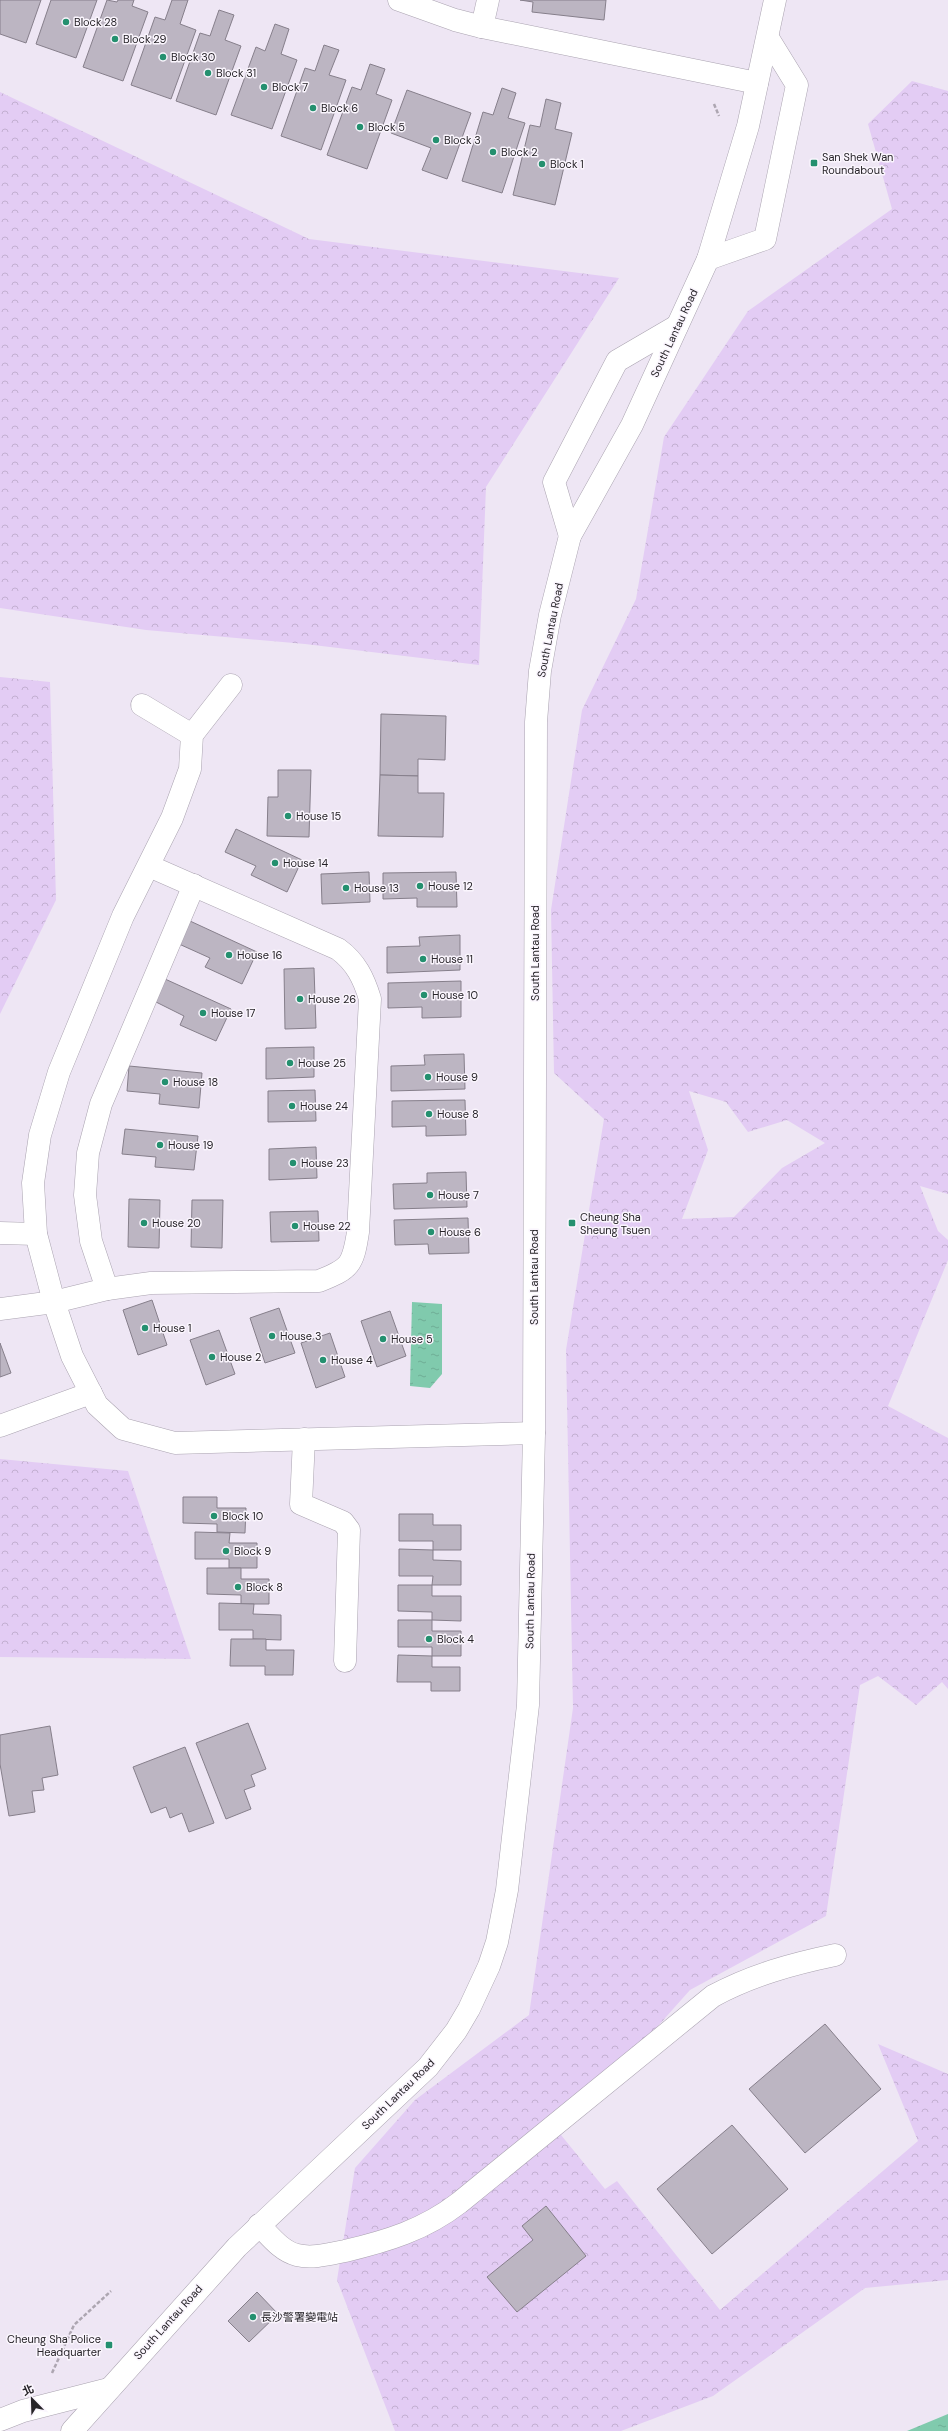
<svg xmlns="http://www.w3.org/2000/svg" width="948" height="2431" font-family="'DM Sans','Noto Sans TC',sans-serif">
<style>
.forest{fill:url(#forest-crowns);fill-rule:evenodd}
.water{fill:url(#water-ripples)}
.building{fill:#bcb5c2;stroke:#867f8b}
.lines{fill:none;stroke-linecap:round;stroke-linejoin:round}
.minor-casing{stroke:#aaa3b0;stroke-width:23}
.major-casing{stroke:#aaa3b0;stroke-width:23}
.path{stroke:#ada6b1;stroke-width:2.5;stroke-dasharray:4 2;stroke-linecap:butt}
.minor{stroke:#fff;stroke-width:22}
.major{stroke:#fff;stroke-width:22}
.poi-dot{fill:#24906f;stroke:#faf5fd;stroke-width:1.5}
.labels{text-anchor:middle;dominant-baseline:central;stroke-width:3;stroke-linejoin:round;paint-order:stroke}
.poi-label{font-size:11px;fill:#272429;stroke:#faf5fd;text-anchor:start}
.street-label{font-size:11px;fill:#272429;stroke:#faf5fd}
</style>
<defs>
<pattern id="forest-crowns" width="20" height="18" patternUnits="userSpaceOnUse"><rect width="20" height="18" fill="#e3ccf4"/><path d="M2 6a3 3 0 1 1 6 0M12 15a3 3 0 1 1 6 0" fill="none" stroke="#c3afd1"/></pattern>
<pattern id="water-ripples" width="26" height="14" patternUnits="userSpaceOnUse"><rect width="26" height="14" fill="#80caad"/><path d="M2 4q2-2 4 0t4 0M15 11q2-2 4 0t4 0" fill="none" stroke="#6fad95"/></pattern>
</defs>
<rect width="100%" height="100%" fill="#eee6f4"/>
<!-- forest -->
<g class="forest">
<path d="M912 81 948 91V1194L920 1186 938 1231 948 1240V1260L888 1406 948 1438V1689L942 1682 916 1705 878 1676 860 1685 826 1916 690 1990 561 2135 605 2189 617 2181 720 2310 918 2141 878 2044 948 2074V2280L865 2288 713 2396 621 2431H395L337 2280 355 2168 415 2100 529 2015 573 1708 566 1350 604 1119 554 1073 551 910 582 710 636 599 664 437 748 311 892 209 868 124ZM689 1091 726 1102 748 1132 787 1120 825 1143 782 1168 734 1217 682 1219 708 1150Z"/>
<polygon points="0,92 309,239 619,278 486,487 479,665 305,644 146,630 0,608"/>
<polygon points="0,677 50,682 56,900 0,1014"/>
<polygon points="0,1459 128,1471 191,1659 0,1657"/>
</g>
<!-- water -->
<g class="water">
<polygon points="412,1302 442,1304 442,1374 430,1388 410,1386"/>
<polygon points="948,2414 948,2431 907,2431"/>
</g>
<!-- building -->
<g class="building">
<polygon points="0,0 41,0 26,43 0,34"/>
<polygon points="51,0 97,0 76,58 36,44"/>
<polygon points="107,0 117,2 118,0 134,0 132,6 148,12 123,81 83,67"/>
<polygon points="172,0 188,0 180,24 196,30 171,99 131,85 155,17 165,20"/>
<polygon points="520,0 606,0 604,20 532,12 533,2"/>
<polygon points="219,10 234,15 225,40 241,46 216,115 176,101 200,33 210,36"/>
<polygon points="275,24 289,29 281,54 297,60 272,129 231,115 256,47 265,51"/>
<polygon points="324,45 339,50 329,75 346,80 321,150 281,136 305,68 315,71"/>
<polygon points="370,64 385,69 376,94 392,100 367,169 327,155 352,87 361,90"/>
<polygon points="502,88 516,93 508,118 525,123 502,193 462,181 483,112 493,115"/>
<polygon points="407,90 471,113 447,179 422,170 431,148 391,133"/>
<polygon points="546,99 561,103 555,129 572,133 555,205 513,195 530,125 540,127"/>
<polygon points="381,714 446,716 445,760 418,759 418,776 380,775"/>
<polygon points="278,770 311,770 309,837 267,836 268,797 278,797"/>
<polygon points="380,775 418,776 418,793 444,793 443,837 378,836"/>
<polygon points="236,829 302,860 287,892 251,875 256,866 225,852"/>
<polygon points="369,872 370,902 322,904 321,874"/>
<polygon points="456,872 457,907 417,907 417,898 383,899 383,873"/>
<polygon points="190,921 257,952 242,984 205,967 210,958 179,944"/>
<polygon points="460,935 460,970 387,973 387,947 420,946 419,937"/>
<polygon points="314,968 316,1028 285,1029 284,969"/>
<polygon points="165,979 231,1009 216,1041 180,1025 184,1016 154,1001"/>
<polygon points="461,981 461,1017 422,1018 422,1007 388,1008 388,983"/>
<polygon points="314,1047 314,1077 266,1079 266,1048"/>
<polygon points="464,1054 465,1089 391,1091 391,1066 425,1065 424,1055"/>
<polygon points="129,1066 202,1073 199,1108 159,1104 160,1094 127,1091"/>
<polygon points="315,1090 316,1121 268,1122 268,1091"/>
<polygon points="465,1100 466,1135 426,1136 426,1126 392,1127 392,1101"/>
<polygon points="125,1129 198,1136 194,1170 155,1167 156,1157 122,1154"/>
<polygon points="316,1147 317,1178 269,1180 269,1149"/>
<polygon points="466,1172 467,1207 394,1209 393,1184 427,1183 427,1173"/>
<polygon points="129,1199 160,1200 159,1248 128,1247"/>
<polygon points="192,1200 223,1200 222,1248 191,1247"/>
<polygon points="318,1211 319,1241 271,1242 270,1212"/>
<polygon points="468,1218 469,1253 429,1254 428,1244 395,1245 394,1220"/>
<polygon points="152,1300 167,1345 138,1355 123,1310"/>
<polygon points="279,1308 295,1353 265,1363 250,1318"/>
<polygon points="390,1311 406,1356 377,1367 361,1321"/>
<polygon points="219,1330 235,1374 206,1385 190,1340"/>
<polygon points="330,1333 345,1377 316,1388 301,1343"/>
<polygon points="0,1343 11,1373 0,1377"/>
<polygon points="183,1497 217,1497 217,1508 246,1508 245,1533 217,1532 217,1524 183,1523"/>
<polygon points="399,1514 433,1514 433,1525 461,1525 461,1550 433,1550 433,1541 399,1541"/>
<polygon points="195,1532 230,1533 229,1543 257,1543 257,1568 229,1568 229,1559 195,1559"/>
<polygon points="399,1549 433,1550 433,1560 461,1561 461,1585 432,1585 433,1576 399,1576"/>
<polygon points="207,1568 241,1568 241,1579 269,1579 269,1604 241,1604 241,1595 207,1594"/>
<polygon points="398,1585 432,1585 432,1596 461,1596 461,1621 432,1620 432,1612 398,1611"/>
<polygon points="219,1603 254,1604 253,1614 281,1615 281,1640 253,1639 253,1630 219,1630"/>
<polygon points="398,1620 432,1620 432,1631 461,1631 461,1656 432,1656 432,1647 398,1647"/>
<polygon points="231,1639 266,1639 266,1650 294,1650 293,1675 265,1675 265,1666 230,1666"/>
<polygon points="398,1655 432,1656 432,1667 460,1667 460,1691 431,1691 431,1682 397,1682"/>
<polygon points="248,1723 266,1769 251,1775 255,1786 244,1790 251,1809 226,1819 196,1743"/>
<polygon points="50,1726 58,1775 42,1778 44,1790 32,1791 35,1812 9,1816 0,1764 0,1735"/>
<polygon points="185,1747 214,1823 189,1832 182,1813 170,1818 166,1807 151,1813 133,1767"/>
<polygon points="825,2024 881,2089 805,2153 749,2089"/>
<polygon points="732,2125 788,2189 712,2254 657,2189"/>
<polygon points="546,2206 586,2256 517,2312 487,2277 533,2240 522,2226"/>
<polygon points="257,2292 278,2314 249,2342 228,2321"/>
</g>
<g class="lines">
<!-- minor casing -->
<g class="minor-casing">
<g id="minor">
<polyline points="399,0 455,20 482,27 757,83"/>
<polyline points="482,27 488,0"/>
<polyline points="708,259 765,239 797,85 768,38"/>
<polyline points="570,536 554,482 617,361 677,326"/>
<polyline points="231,685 192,735 190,769 172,818 123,916 59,1072 40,1135 33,1183 36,1234 54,1302 72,1356 97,1405 123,1429 175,1443 534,1433"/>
<polyline points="142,705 192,735"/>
<polyline points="0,1233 36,1234"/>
<polyline points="107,1289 91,1241 85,1195 88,1153 101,1104 194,885"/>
<path d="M0 1309 54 1302 107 1289 151 1283 319 1281C350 1269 353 1265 358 1232L370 999C364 979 356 962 338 949L149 866"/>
<polyline points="0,1426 91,1393"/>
<polyline points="304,1439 301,1504 343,1522 349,1530 345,1661"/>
<path d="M259 2225C270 2236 281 2251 297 2255 312 2259 330 2254 345 2251 387 2241 424 2230 459 2203L713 1996C752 1975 792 1964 835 1955"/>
<polyline points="0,2420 23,2411 109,2389"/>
</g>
</g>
<!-- major casing -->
<g class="major-casing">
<polyline id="major" points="72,2431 237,2247 428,2067 456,2031 469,2009 489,1966 497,1942 507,1890 528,1705 534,1433 536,722 540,671 550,615 570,536 632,425 708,259 748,126 775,0"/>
</g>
<!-- path -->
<g class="path">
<polyline points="714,104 719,116"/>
<polyline points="52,2373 74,2325 111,2291"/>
</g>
<!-- minor -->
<use href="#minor" class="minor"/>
<!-- major -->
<use href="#major" class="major"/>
</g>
<!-- markers -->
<g class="poi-dot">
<circle cx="66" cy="22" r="4"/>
<circle cx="115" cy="39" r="4"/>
<circle cx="163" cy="57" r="4"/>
<circle cx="208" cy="73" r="4"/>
<circle cx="264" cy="87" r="4"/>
<circle cx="313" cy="108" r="4"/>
<circle cx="360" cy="127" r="4"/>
<circle cx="436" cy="140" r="4"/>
<circle cx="493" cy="152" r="4"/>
<rect x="810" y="159" width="8" height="8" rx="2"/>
<circle cx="542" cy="164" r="4"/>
<circle cx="288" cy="816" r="4"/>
<circle cx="275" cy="863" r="4"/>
<circle cx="420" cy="886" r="4"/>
<circle cx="346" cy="888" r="4"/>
<circle cx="229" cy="955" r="4"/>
<circle cx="423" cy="959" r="4"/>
<circle cx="424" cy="995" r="4"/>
<circle cx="300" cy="999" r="4"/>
<circle cx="203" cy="1013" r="4"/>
<circle cx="290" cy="1063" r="4"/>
<circle cx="428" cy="1077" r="4"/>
<circle cx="165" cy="1082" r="4"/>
<circle cx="292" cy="1106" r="4"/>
<circle cx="429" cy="1114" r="4"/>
<circle cx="160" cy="1145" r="4"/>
<circle cx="293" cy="1163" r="4"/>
<circle cx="430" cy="1195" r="4"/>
<circle cx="144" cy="1223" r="4"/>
<rect x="568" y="1219" width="8" height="8" rx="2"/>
<circle cx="295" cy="1226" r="4"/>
<circle cx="431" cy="1232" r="4"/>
<circle cx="145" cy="1328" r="4"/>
<circle cx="272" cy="1336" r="4"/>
<circle cx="383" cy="1339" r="4"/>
<circle cx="212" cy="1357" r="4"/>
<circle cx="323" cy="1360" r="4"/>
<circle cx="214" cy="1516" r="4"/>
<circle cx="226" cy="1551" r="4"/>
<circle cx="238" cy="1587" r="4"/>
<circle cx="429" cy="1639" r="4"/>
<circle cx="253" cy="2317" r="4"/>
<rect x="105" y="2341" width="8" height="8" rx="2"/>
</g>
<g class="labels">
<!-- poi labels -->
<g class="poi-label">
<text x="74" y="22">Block 28</text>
<text x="123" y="39">Block 29</text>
<text x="171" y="57">Block 30</text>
<text x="216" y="73">Block 31</text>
<text x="272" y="87">Block 7</text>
<text x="321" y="108">Block 6</text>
<text x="368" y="127">Block 5</text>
<text x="444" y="140">Block 3</text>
<text x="501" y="152">Block 2</text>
<text x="822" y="157">San Shek Wan<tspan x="822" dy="13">Roundabout</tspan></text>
<text x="550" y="164">Block 1</text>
<text x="296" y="816">House 15</text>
<text x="283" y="863">House 14</text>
<text x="428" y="886">House 12</text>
<text x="354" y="888">House 13</text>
<text x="237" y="955">House 16</text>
<text x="431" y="959">House 11</text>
<text x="432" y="995">House 10</text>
<text x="308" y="999">House 26</text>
<text x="211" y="1013">House 17</text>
<text x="298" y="1063">House 25</text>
<text x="436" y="1077">House 9</text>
<text x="173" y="1082">House 18</text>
<text x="300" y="1106">House 24</text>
<text x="437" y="1114">House 8</text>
<text x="168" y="1145">House 19</text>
<text x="301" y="1163">House 23</text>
<text x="438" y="1195">House 7</text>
<text x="580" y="1217">Cheung Sha<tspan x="580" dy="13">Sheung Tsuen</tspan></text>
<text x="152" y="1223">House 20</text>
<text x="303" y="1226">House 22</text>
<text x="439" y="1232">House 6</text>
<text x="153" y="1328">House 1</text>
<text x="280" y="1336">House 3</text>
<text x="391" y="1339">House 5</text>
<text x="220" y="1357">House 2</text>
<text x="331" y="1360">House 4</text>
<text x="222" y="1516">Block 10</text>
<text x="234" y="1551">Block 9</text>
<text x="246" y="1587">Block 8</text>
<text x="437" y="1639">Block 4</text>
<text x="261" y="2317">長沙警署變電站</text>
<text x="101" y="2339" text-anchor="end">Cheung Sha Police<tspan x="101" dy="13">Headquarter</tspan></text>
</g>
<!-- street labels -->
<g class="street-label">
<text transform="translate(674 333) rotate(-65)">South Lantau Road</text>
<text transform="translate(550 630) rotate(-79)">South Lantau Road</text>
<text transform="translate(535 953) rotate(-90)">South Lantau Road</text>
<text transform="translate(534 1277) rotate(-90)">South Lantau Road</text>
<text transform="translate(530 1601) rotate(-89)">South Lantau Road</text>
<text transform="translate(398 2094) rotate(-44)">South Lantau Road</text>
<text transform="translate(168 2322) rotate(-48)">South Lantau Road</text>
</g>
</g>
<!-- north arrow -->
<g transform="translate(32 2399) rotate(337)" stroke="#faf5fd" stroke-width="3" paint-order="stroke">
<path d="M0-3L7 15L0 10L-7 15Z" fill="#272429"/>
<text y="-6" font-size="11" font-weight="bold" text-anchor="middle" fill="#272429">北</text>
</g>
</svg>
